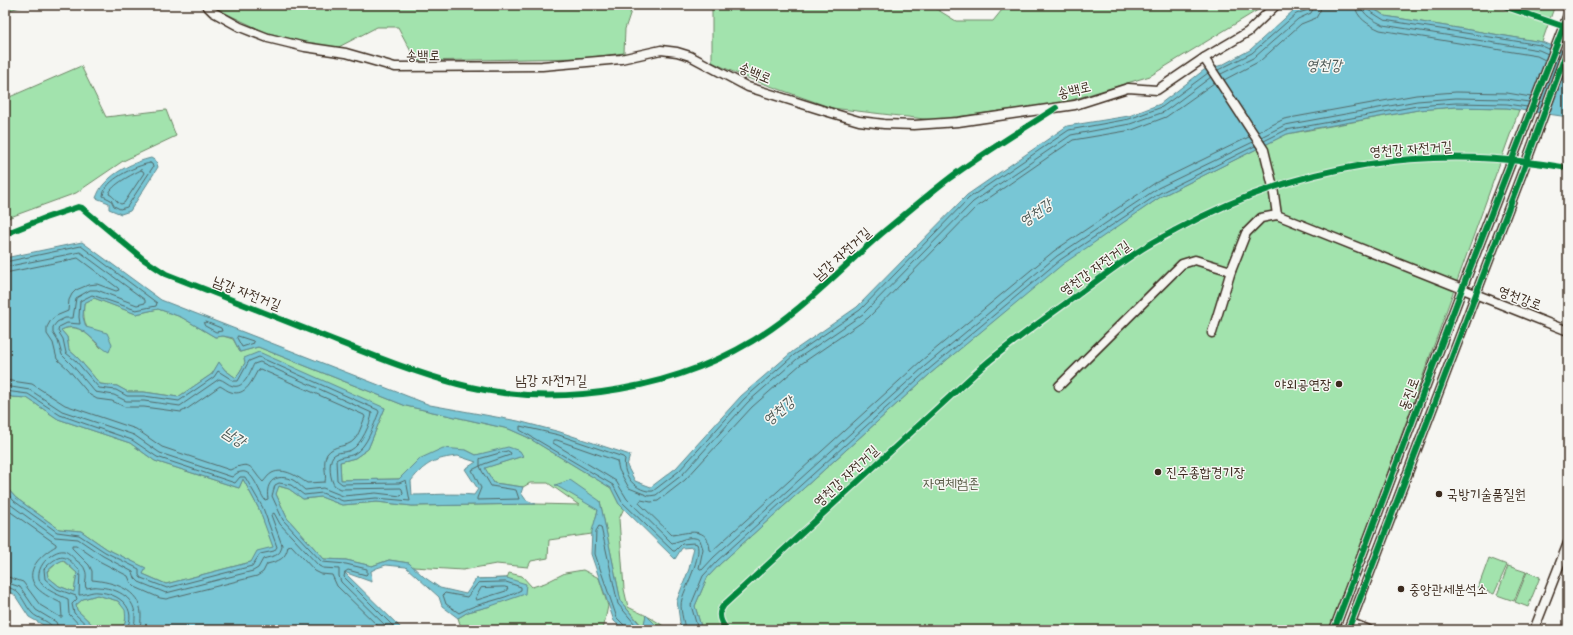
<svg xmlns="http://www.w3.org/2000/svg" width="1573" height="635" font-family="'Balsamiq Sans','Poor Story',sans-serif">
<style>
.green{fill:#a2e3ad;stroke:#6e8666}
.water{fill:#78c6d5;stroke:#60888c;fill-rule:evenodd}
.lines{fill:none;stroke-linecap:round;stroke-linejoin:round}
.shore{stroke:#536867;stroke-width:1}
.minor-casing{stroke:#3b2a1e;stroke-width:11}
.minor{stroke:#f6f6f2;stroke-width:8}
.cycleway-casing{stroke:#f6f6f2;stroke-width:8}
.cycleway{stroke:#00873e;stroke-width:6}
.poi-dot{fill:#3b2a1e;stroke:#f6f6f2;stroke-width:1.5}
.labels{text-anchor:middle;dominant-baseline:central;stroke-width:3;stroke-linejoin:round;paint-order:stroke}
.street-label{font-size:14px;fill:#3b2a1e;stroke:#f6f6f2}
.poi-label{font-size:14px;fill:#3b2a1e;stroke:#f6f6f2;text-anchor:start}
.park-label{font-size:14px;fill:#555842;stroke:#f6f6f2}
.water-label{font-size:15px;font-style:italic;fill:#4d5955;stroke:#f6f6f2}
</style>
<rect width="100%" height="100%" fill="#f6f6f2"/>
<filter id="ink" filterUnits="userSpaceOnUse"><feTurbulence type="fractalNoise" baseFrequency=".025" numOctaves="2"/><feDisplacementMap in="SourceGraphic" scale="8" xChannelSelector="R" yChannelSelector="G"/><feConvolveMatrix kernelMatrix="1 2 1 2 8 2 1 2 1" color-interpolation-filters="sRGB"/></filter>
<g filter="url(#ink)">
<!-- green -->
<g class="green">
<polygon points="5,5 28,5 5,11"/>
<polygon points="208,5 633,5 625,29 624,53 584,58 416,61 398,27 377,27 333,50 265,32"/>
<polygon points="712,5 763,5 793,9 815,5 930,5 956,21 993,21 1006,5 1266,5 1150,76 1062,103 933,120 832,108 742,76 712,62"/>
<polygon points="1370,5 1555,5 1542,42 1385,16"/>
<polygon points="81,66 106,117 166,110 176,136 123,161 76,193 5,219 5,99"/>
<polygon points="1456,107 1507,108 1519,110 1331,630 702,630 695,606 707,578 720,564 931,373 1063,263 1162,196 1287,134 1418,110"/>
<path d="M94 298 136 314 158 309 181 317 215 337 223 336 233 339 240 352 258 347 406 406 509 429 527 437 611 488 619 504 624 508 619 519 624 589 628 607C642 614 656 619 668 630H661L646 615 644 628 621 602 600 501 592 534 549 540 548 558 531 561 528 567 496 564 463 570 413 567 409 563 389 560 372 566 346 560 324 559 287 518 276 494 278 486 289 489 303 499 321 497 342 505 377 502 412 506 536 504 579 505 548 483H530L523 487 494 483 484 468 523 456 491 452 476 455 466 450 419 459 399 479 341 480 340 462 355 458 368 449 385 408 245 363 236 378 225 370 219 363 212 374 178 397 144 392H128L117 386 100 384 78 358 69 350 67 337 61 330C79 322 89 336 101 348 88 330 82 326 84 303Z"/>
<polygon points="5,394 12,397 27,398 58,419 130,443 155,461 239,488 243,479 259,509 274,547 251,562 166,584 143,574 145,568 107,549 81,531 59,529 16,498 5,486"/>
<polygon points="1489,558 1507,565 1494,594 1478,588"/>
<polygon points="62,560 77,573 74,592 59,586 48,577 47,572 57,563"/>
<polygon points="1508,566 1526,572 1514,601 1497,595"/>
<polygon points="583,570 599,578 608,606 603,630 462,630 458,618 468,612 491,606 476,579 507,578 509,573 522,576 532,587 545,583 565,573"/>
<polygon points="1527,572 1540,577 1528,607 1515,602"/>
<path d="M97 595 118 601 126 610C126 635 119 630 98 630L77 610 76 605 83 599Z"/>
</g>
<!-- water -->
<g class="water">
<path d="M1311 5H1367L1385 16 1542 42 1568 53V117L1507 108 1456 107 1418 110 1311 129 1287 134 1162 196 1063 264 931 373 720 564 707 578 695 606 702 630H681L677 600 689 569 694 547 682 548 675 559 619 504 611 488 527 437 509 429 406 406 258 347 240 352 233 338 223 336 215 337 181 317 158 309 136 314 94 298 84 303 83 317 86 327 107 333 112 344 109 352C93 344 82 319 61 330L67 337 69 350 78 358 100 384 117 386 128 392H144L178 397 212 374 219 362 225 370 236 378 245 363 244 358 259 352 385 408 368 449 355 458 340 462 341 480 399 479 419 459 443 448 466 450 476 455 508 447 520 451 523 456 485 468 494 483 523 487 521 493 526 500 536 504 412 506 377 502 342 505 321 497 303 499 289 489 279 486 276 494 287 518 324 559 346 560 372 566 389 560 409 563 424 577 440 588 466 594 476 579 507 578 526 584 525 594 491 606 468 612 458 618 442 606 439 597 406 567 386 565 377 568 371 571 372 582 344 572 403 630H118C127 625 126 619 125 610L118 601 97 595 83 599 76 605 77 610 98 630H52L29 617 14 594 5 591V486L16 498 59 529 81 531 107 549 146 568 143 574 166 584 251 562 257 551 273 547 259 509 243 479 239 488 155 461 130 443 58 419 27 398 12 397 5 394V258L82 242 161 300 430 405 518 421 560 432 630 455 627 466 635 481 651 487 676 468 741 396 792 352 857 307 967 195 1067 126 1129 116 1160 104 1204 70 1222 65 1250 50 1294 10ZM458 456 476 462 465 469 478 489 474 495C453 493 433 495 412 495L411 481C425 463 436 458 458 456ZM63 560 77 573 74 592 59 586 48 577 47 571 57 563Z"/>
<path d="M151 158 156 161 158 167 130 211 121 214 109 209V203L96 198C98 193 100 188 104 184 115 171 134 162 151 158Z"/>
<polygon points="570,480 600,501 621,602 643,628 646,615 661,630 624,630 614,621 591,554 592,531 598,510 555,485"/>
</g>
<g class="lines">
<!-- shore -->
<g class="shore">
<path d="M1355 5C1356 18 1369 25 1380 30L1537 56 1545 60"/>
<path d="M1361 5C1362 15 1375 21 1383 25L1539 50 1548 54"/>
<polyline points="1366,5 1368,10 1384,20 1540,45 1549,49"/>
<polyline points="1218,70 1252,53 1296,14 1308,10 1310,5"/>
<polyline points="1221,74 1255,57 1298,19 1311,13 1315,5"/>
<path d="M1211 77 1164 112 1130 124 1071 135 973 202 863 314 797 359 748 402 682 475 656 495 649 496 629 488 619 470 617 461 557 440H553V443L616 481 627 499 672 543C681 541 690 534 700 540L703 549 699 568 702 570 714 557 925 366 1057 256 1158 188 1253 142"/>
<polyline points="1224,80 1260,61 1301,24 1316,18 1320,11 1321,5"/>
<path d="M1214 83 1166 117 1132 130 1073 140 976 207 868 318 801 364 752 407 685 480 658 501 651 502 641 500 639 503 672 535C688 533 708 525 710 550L712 551 921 361 1054 251 1155 183 1249 137"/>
<polyline points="1258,132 1284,119 1416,95 1456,92 1507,93 1531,97"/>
<polyline points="1261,137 1285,125 1417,101 1456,98 1507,99 1529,102"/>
<polyline points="1264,141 1286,130 1417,106 1456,103 1507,104 1527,107"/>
<path d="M150 163 152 164 153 167 127 207 120 209 114 206 111 200 103 196C104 180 135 166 150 163Z"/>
<path d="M141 170 143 171 144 173 124 203 121 204C117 203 115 197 109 194 111 185 133 174 141 170Z"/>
<path d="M5 262 81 246 157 303 156 306 136 310 92 295 80 301 79 317 80 324 67 323 59 327 58 331 63 339 66 353 76 361 99 388 116 390 127 396H144L179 401 214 377 218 371 234 381H238L249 361 259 357 378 410 379 412C373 426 368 446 354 454 348 457 341 456 336 460L337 480 342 484 399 483 406 480 410 501 376 498 343 501 322 493 304 495 291 485 279 483 275 485 272 496 283 520 322 562 346 564 367 569V574L366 575 348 570 345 572 344 577 397 630"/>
<path d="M5 267 80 252 145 300V303L137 305 97 290H90L76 298 73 318H65L57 322 53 327V333L58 341 62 355 72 365 95 392 114 395 126 401H144L180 406 219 379C224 380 228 385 233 386 244 389 250 372 254 364L260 362 372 413C371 423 361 445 351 450 345 453 338 451 333 456 328 462 330 481 335 486L341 489 401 488 402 489 403 494 401 496 376 493 343 496 323 488 305 490C301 487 297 482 293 480 276 473 265 481 268 499L265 500C259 493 253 469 241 472 237 472 235 475 232 477L160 453 134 435 62 411 30 390 5 386"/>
<path d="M5 273 78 258 118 288 119 290 116 291 97 284 88 285 76 290 72 294 69 300 68 311 56 316 51 320 47 327V334L53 343 57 359 68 369 90 395 97 399 112 401 125 407H144L181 412 187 409 220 386C224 388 227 391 231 392 246 397 252 380 258 370L260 369 364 415 365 417C362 424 359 435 354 440 347 448 334 444 327 454 322 463 327 473 325 482L307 483C298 477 284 467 272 473 268 475 266 479 263 482 250 469 253 459 230 470L162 447 136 429 65 405 32 384 5 380"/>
<polygon points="204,323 206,322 221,328 222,331 216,332 205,326"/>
<polygon points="238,336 253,341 254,343 242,347 237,338"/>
<polyline points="5,391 28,394 60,415 132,440 157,457 235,483 240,477 245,477 263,508 277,547 274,551 260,554 252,566 167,588 141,578 139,575 139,569 105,552 79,535 57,532 14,501 5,491"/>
<polygon points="508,451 511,453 510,455 484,464 480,466 482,471 491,486 516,490 519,499 477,500 477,498 481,488 472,470 480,466 480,459"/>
<path d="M5 499 11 505 55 537 78 539 103 556 133 572 135 578 139 582 166 593 253 571 258 568 263 559C272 556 281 557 282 545L271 515 274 513 280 524 319 566 323 568 339 569V576L341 582 390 630"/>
<path d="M5 508 56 544V546C42 554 22 571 37 588 44 595 53 599 61 603L62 617H60L40 605 23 582 5 576"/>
<polyline points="5,582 20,587 36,610 56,622 59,630"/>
<path d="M506 582 521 587V590C502 601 478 602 459 613L446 604 443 595 445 593 467 597 478 583Z"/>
<path d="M5 587C22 589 22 602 32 613 37 619 52 621 54 630"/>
<polygon points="505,587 508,588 506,591 477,600 475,599 481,588"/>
<path d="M84 630 69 614 68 599C59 595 47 591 41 583 32 570 52 549 64 551 69 552 73 558 77 561 80 563 84 566 85 570 88 576 84 583 86 588 90 588 94 586 98 587 115 588 134 596 135 615 135 620 135 625 132 630"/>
<path d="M92 630 74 613 72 604 77 599 76 596 57 589 45 579 44 569C61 552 65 554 80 571L79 595C85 595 92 591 98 592 118 593 139 608 126 630"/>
<path d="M139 630C141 625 141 620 141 614 140 589 113 582 92 580V571L89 565 72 548V545H76L99 561 128 576 131 583 135 587 160 598 166 599 257 576 263 572 267 564C279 561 286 559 288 546L291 545 315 571 321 574 332 575 337 586 382 630"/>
<polyline points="626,630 625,626 617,618 595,554 596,531 599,526 601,527 618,604 640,630"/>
<path d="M685 630C684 621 679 608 682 599 686 586 702 556 697 544L694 543 682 544 675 551H673L622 502 613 485 520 430V426L559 435 623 457 625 459C621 475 637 493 653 491L679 471 744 399 794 355 860 310 969 198 1069 130 1129 119 1162 107 1208 73"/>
<polyline points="698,630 691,605 703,576 717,561 928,370 1060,260 1160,193 1255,146"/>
</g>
<!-- minor casing -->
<g class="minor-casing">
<g id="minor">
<polyline points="206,5 213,12 240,27 268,38 305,47 346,53 395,67 542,66 621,59 661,50 677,52 690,56 748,87 825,111 859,121 884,124 914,125 958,122 1075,105 1128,88 1157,90 1204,58 1248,32 1276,5"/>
<polyline points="1204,58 1264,150 1273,187 1277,215"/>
<polyline points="1212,333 1231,271 1246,233 1261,218 1277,215 1568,331"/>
<polyline points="1059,386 1182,264 1195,260 1231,271"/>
<polyline points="1351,623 1369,630"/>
<polyline points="1334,630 1462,289 1568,15"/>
<polyline points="1348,630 1524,168 1568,48"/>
<polyline points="1534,630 1568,543"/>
</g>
</g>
<!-- minor -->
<use href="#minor" class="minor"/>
<!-- cycleway casing -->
<g class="cycleway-casing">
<g id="cycleway">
<polyline points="1501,5 1568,28"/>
<path d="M5 234 45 218 78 207 82 208 143 259 166 274C216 294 266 313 316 333 362 351 409 371 458 384 559 411 684 389 771 329 811 301 844 266 881 234 903 216 925 197 947 180 982 154 1020 131 1056 108"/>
<path d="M727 630C720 622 717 613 724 605L981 368C1011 342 1044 319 1076 296 1098 280 1120 263 1142 249 1153 242 1165 236 1176 230 1298 163 1431 143 1568 168"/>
<polyline points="1334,630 1462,289 1568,15"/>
<polyline points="1348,630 1524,168 1568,48"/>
</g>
</g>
<!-- cycleway -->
<use href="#cycleway" class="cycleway"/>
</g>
</g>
<!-- markers -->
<g class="poi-dot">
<circle cx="1339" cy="384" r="4"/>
<circle cx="1158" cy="472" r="4"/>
<circle cx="1439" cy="494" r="4"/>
<circle cx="1401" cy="589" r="4"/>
</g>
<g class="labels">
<!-- street labels -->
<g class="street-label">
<text x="423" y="55">송백로</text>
<text transform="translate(755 73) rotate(23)">송백로</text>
<text transform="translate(1074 90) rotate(-13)">송백로</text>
<text transform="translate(1411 149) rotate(-4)">영천강 자전거길</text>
<text transform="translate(842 254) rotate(-42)">남강 자전거길</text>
<text transform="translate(1095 268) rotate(-36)">영천강 자전거길</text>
<text transform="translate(247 293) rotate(21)">남강 자전거길</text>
<text transform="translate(1520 298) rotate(21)">영천강로</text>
<text x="551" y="380">남강 자전거길</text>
<text transform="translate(1409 394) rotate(-69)">동진로</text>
<text transform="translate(846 476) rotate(-43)">영천강 자전거길</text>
</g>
<!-- poi labels -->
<g class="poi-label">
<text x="1331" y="384" text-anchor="end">야외공연장</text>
<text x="1166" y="472">진주종합경기장</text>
<text x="1447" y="494">국방기술품질원</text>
<text x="1409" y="589">중앙관세분석소</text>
</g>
<!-- park labels -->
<g class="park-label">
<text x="951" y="483">자연체험존</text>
</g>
<!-- water labels -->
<g class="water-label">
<text x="1324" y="65">영천강</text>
<text transform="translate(1036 213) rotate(-35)">영천강</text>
<text transform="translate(779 411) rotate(-40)">영천강</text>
<text transform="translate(234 437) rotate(33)">남강</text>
</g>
</g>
<!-- margin -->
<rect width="1573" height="635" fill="none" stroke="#f6f6f2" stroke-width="20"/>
<rect x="10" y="10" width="1553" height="615" fill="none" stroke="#3b2a1e" stroke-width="1.5" filter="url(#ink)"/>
</svg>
